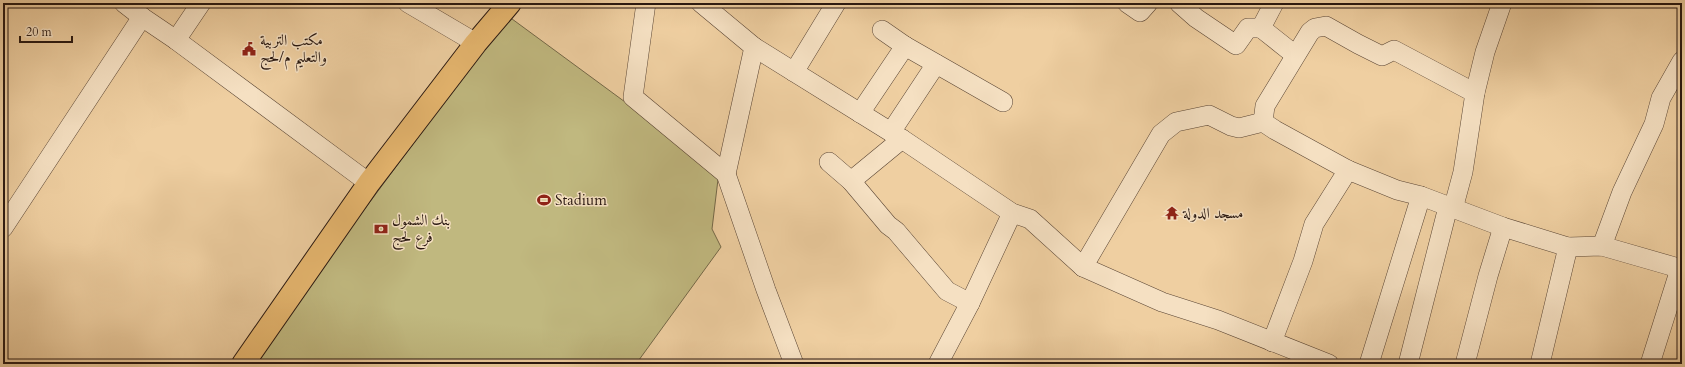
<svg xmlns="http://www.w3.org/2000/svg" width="1685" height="367" font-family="Cardo,Amiri,serif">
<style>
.green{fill:#c0b87f;stroke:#746848}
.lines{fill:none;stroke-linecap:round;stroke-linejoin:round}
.minor-casing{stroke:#5a4534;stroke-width:20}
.major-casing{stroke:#281710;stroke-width:24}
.minor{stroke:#f5e0c2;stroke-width:19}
.major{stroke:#e8b870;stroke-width:22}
.labels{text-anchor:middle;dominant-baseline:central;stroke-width:3;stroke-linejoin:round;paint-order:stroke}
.poi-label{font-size:15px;fill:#281710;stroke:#f5e0c2;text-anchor:start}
</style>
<rect width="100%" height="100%" fill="#efcfa1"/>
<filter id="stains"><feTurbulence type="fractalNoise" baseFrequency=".005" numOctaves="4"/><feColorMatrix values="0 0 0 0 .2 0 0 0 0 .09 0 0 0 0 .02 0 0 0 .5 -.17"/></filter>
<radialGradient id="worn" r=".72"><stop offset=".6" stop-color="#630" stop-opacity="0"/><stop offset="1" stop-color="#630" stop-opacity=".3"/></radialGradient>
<!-- green -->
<polygon class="green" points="508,16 719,171 712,229 721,247 636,364 259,364 254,358"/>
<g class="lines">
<!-- minor casing -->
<g class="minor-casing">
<g id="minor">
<polyline points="124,3 142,17 176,40 369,183"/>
<polyline points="408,3 476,43"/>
<polyline points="646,3 633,97 726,174 754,47 701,3"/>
<polyline points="1127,3 1140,12 1148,3"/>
<polyline points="1179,3 1196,18 1236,45 1248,28 1261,28"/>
<polyline points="1274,3 1261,28 1295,55"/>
<polyline points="882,30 905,46"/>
<polyline points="176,40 201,3"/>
<polyline points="754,47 902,139 1012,213 1030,219 1083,267 1162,302 1218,320 1329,364"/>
<polyline points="794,72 836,3"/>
<polyline points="860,113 905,46 1003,102"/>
<polyline points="1263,122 1265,106 1310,32 1315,28 1326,26 1358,44 1382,56 1394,50 1475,93"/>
<polyline points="891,132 936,64"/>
<polyline points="829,162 851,181 902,139"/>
<polyline points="726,174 766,290 794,364"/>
<polyline points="851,181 888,225 896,231 947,291 970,303"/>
<polyline points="1453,209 1463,172 1475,93 1485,52 1502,3"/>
<polyline points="3,228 142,17"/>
<polyline points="1602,246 1622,192 1654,124 1661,98 1682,61"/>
<polyline points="1083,267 1161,134 1176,122 1209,115 1231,126 1239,128 1263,122 1275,130 1348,170 1397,190 1421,196 1503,227 1568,247 1602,246 1682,269"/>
<polyline points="1272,342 1303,261 1314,224 1348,170"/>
<polyline points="938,364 970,303 1012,213"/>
<polyline points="1369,364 1421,196"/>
<polyline points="1408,364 1448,207"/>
<polyline points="1465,364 1488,276 1503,227"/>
<polyline points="1540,364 1568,247"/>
<polyline points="1650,364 1680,269"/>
</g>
</g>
<!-- major casing -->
<g class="major-casing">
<polyline id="major" points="243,364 369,183 476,43 510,3"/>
</g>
<!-- minor -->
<use href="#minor" class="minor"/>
<!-- major -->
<use href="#major" class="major"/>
</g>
<!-- icons -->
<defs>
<g id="civic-bare" transform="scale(1.08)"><path d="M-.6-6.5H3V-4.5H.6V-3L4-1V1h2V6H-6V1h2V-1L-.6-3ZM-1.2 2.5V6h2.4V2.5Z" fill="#8f2418" stroke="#f5e0c2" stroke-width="2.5" paint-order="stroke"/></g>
<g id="stadium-bare" transform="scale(1.08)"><path d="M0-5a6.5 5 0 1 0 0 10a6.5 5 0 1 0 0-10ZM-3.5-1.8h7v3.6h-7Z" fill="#8f2418" stroke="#f5e0c2" stroke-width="2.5" paint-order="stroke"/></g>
<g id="temple-bare" transform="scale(1.08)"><path d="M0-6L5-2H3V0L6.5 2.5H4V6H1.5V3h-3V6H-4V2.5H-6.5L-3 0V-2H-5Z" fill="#8f2418" stroke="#f5e0c2" stroke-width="2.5" paint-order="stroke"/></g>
<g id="bank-bare" transform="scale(1.08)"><path d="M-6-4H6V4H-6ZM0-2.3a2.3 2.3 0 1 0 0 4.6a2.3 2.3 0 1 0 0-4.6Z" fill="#8f2418" stroke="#f5e0c2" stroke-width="2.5" paint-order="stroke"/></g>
</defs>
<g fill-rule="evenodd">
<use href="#civic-bare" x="249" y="49"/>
<use href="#stadium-bare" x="544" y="200"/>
<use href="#temple-bare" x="1172" y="213"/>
<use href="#bank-bare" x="381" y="229"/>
</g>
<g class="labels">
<!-- poi labels -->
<g class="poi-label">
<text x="260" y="40">مكتب التربية<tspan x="260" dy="17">والتعليم م/لحج</tspan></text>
<text x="555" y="200">Stadium</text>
<text x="1183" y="213">مسجد الدولة</text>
<text x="392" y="220">بنك الشمول<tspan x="392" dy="17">فرع لحج</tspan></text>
</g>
</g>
<!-- margin -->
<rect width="1685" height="367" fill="none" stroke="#efcfa1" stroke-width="16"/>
<rect x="4" y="4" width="1677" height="359" fill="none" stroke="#281710" stroke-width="2"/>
<rect x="8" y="8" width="1669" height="351" fill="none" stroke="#281710"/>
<!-- scale -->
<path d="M20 36v6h52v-6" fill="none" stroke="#281710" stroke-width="2"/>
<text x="26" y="36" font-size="12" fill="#281710" stroke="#f5e0c2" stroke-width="3" paint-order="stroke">20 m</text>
<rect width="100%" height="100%" filter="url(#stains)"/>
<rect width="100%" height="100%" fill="url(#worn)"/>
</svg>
